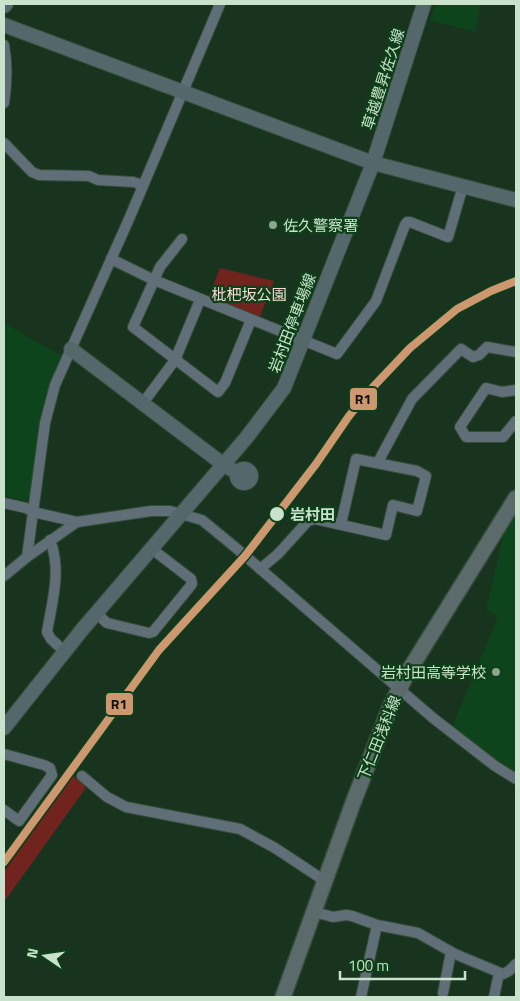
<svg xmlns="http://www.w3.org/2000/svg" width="520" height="1001" font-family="'Titillium Web','Noto Sans JP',sans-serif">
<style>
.built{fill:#0d441b}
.green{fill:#71241d}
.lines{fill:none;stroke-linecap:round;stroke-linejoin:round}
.street-casing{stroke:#374d3b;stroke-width:12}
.secondary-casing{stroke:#374d3b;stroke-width:16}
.primary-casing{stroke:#374d3b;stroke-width:18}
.street{stroke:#606e77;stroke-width:10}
.secondary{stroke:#54676a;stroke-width:14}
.primary{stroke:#5b6b6c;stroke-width:15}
.rail-1-casing{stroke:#0d3f19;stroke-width:11}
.rail-1{stroke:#cd976f;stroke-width:8}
.poi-dot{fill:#8ba58f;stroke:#0d3f19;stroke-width:2}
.stop-dot{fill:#c9e2cb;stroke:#0d3f19;stroke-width:2}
.labels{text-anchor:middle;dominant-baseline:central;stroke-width:4.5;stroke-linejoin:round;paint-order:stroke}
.street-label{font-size:15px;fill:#c9e2cb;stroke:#0d3f19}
.poi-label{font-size:15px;fill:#c9e2cb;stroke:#0d3f19;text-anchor:start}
.park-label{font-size:15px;fill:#f9dad6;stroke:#0d3f19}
.stop-label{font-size:15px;font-weight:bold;fill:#c9e2cb;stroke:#0d3f19;text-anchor:start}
.line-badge{stroke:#0d3f19;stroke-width:2}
.pale-badge-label{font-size:14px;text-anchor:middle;font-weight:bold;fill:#111}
</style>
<rect width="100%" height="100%" fill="#18341f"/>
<!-- built -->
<g class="built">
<polygon points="436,4 481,4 475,32 430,20"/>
<polygon points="4,323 63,357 30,502 4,496"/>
<polygon points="516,515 516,774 499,765 452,728 498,616 486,610 503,536"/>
</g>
<!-- green -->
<g class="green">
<polygon points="220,268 274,281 259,319 208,298"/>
<polygon points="73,776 85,783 85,789 4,902 4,872"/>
</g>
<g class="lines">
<!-- street casing -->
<g class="street-casing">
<g id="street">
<path d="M4 45C8 66 7 83 4 103"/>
<polyline points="4,143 32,172 39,175 89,176 98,180 133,182 143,185"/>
<polyline points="182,239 160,267 133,327 218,392 225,383 251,320"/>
<polyline points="111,259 154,280 337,354 376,301 405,225 407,222 410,222 448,237 463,186"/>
<polyline points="516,390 502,392 486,388 460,427 466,437 503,437 516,421"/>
<polyline points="143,403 175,360 200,300"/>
<polyline points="378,462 412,399 461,349 473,357 479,355 487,347 516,352"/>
<polyline points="4,503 26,508 33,512 77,522"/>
<path d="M50 540C62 570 52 602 47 632L51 639 64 651"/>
<polyline points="27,557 45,423 55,385 129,219 220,4"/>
<polyline points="260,569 278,554 308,521 315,519 386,535 393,505 417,511 426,476 417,471 356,459 341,524"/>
<polyline points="4,576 27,557 77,522 151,511 170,511 202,520 236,548 433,718 495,766 516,779"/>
<polyline points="96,613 107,623 149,633 153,632 192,584 191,579 152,549"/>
<polyline points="4,754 44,765 50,768 52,775 19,821 4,810"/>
<polyline points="82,776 107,797 126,807 240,829 275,848 325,881"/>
<polyline points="314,912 333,917 346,915 352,916 377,925 418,933 455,954 503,974 509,971 516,964"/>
<polyline points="443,993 451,952"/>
<polyline points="361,997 377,925"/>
<polyline points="494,997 499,973"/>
</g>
</g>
<!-- secondary casing -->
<g class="secondary-casing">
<g id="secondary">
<polyline points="4,6 6,4"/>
<polyline points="4,25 373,163 516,200"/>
<polyline points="71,349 224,465 238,473"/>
<circle cx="244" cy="476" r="7"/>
<polyline points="4,728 81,631 247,437 284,388 373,163 424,4"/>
</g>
</g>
<!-- primary casing -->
<g class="primary-casing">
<polyline id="primary" points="283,997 353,803 391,705 408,672 516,498"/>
</g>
<!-- street -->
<use href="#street" class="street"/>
<!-- secondary -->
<use href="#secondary" class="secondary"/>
<!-- primary -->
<use href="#primary" class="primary"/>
<!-- rail-1 casing -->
<g class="rail-1-casing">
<polyline id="rail-1" points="4,862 159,650 245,556 316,464 349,416 373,387 410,348 457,309 491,291 516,281"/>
</g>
<!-- rail-1 -->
<use href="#rail-1" class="rail-1"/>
</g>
<!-- markers -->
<g class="poi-dot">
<circle cx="273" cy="225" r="5"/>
<circle cx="496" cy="672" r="5"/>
</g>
<circle class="stop-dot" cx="277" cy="514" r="8"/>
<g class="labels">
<!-- street labels -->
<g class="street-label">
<text transform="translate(383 79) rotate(-72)">草越豊昇佐久線</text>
<text transform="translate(292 323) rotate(-69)">岩村田停車場線</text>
<text transform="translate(379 738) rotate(-68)">下仁田浅科線</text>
</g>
<!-- poi labels -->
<g class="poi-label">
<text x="283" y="225">佐久警察署</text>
<text x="486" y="672" text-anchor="end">岩村田高等学校</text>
</g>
<!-- park labels -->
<g class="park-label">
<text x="249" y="294">枇杷坂公園</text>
</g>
<!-- stop labels -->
<g class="stop-label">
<text x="290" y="514">岩村田</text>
</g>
</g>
<g class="line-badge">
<rect x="349" y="387" width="29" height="24" rx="5" fill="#cd976f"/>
<rect x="105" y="692" width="29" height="24" rx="5" fill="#cd976f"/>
</g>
<g class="pale-badge-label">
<text x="363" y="404">R1</text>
<text x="119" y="709">R1</text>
</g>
<!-- border -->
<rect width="520" height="1001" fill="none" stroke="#c9e2cb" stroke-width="10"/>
<!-- north arrow -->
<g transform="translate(45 956) rotate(283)" stroke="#0d3f19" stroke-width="4" paint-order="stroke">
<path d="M0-4L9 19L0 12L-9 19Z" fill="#c9e2cb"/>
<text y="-8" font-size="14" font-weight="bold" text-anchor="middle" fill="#c9e2cb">N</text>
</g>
<!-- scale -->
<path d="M340 971v8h125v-8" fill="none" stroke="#c9e2cb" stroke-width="2.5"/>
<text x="348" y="971" font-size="15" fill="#c9e2cb" stroke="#0d3f19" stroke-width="4" paint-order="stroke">100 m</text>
</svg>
